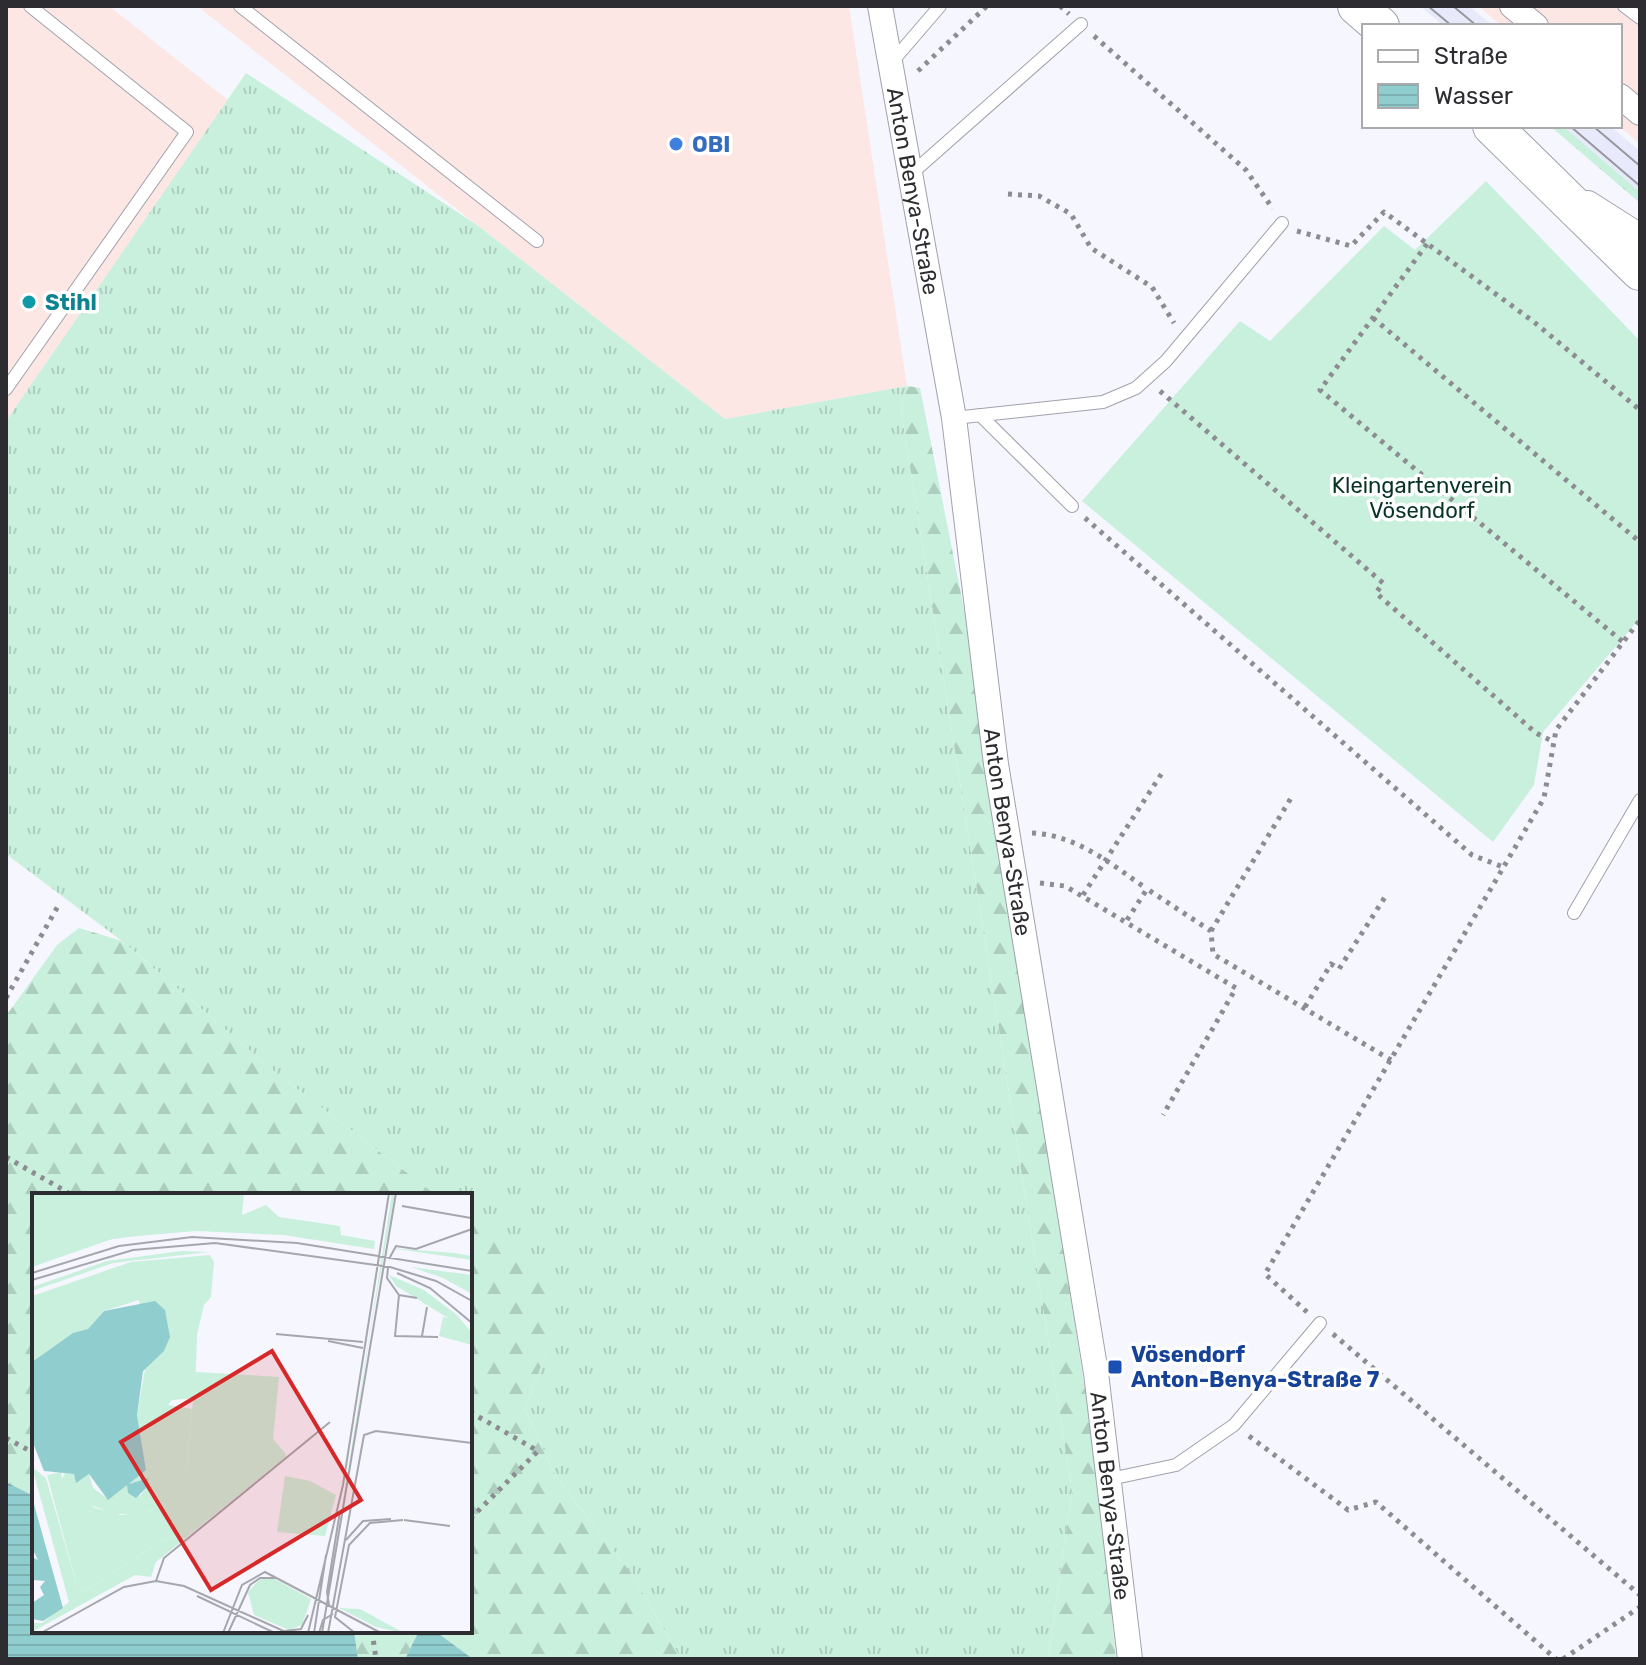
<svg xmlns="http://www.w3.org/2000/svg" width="1646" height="1665" font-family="Rubik,sans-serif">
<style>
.commercial{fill:#fde7e5}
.built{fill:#e8e9fb}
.grass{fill:url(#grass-tufts)}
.forest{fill:url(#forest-firs)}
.garden{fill:#c9f0dd}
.water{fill:url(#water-rules)}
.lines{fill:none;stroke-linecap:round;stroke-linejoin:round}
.lane-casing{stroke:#a0a1ab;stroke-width:14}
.street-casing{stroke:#a0a1ab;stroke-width:26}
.primary-casing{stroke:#a0a1ab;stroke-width:40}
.path{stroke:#8c8c92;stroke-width:5;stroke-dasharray:4 6;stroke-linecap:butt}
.lane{stroke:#fff;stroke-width:12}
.street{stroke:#fff;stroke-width:24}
.primary{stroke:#fff;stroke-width:38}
.tram{stroke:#97979e;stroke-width:2}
.shop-dot{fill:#3f7fe0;stroke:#fff;stroke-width:3}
.culture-dot{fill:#0f9aa8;stroke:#fff;stroke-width:3}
.transit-dot{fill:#1a4fb4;stroke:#fff;stroke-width:3}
.labels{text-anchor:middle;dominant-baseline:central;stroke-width:7;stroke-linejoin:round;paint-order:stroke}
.shop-label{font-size:22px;font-weight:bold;fill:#366cbe;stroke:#fff;text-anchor:start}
.street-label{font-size:22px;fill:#2d2d31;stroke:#fff}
.culture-label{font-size:22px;font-weight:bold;fill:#0d838f;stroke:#fff;text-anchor:start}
.park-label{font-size:22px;fill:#083424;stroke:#fff}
.transit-label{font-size:22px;font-weight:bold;fill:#164399;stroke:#fff;text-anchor:start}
.inset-road{fill:none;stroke:#a6a6ad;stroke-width:2}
.view{fill:#d62828;fill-opacity:0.15;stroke:#d62828;stroke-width:4}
.inset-edge{fill:none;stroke:#2d2d31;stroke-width:4}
</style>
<defs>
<pattern id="grass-tufts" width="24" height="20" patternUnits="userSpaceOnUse" patternTransform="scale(2)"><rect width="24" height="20" fill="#c9f0dd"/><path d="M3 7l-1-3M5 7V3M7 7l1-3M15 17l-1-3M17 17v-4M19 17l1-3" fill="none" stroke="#adcebe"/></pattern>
<pattern id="forest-firs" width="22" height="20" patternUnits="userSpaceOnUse" patternTransform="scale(2)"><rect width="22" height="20" fill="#c9f0dd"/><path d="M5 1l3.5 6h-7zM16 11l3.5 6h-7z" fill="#adcebe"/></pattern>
<pattern id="water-rules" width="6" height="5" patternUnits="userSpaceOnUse" patternTransform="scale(2)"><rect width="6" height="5" fill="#90cdce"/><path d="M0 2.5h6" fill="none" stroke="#7cb0b1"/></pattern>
</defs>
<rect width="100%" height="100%" fill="#f6f6ff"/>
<!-- commercial -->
<g class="commercial">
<polygon points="6,6 109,6 228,100 6,421"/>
<polygon points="197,6 849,6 907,386 725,419"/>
<polygon points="1478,6 1640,6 1640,144 1619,126 1620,26 1502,26"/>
</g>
<!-- built -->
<g class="built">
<polygon points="1420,6 1469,6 1493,26 1444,26"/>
<polygon points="1563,126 1610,126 1640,151 1640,192"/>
</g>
<!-- grass -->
<g class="grass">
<polygon points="246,73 477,225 725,419 907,386 901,410 1072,1491 1048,1659 681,1659 631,1573 555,1475 525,1410 548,1347 503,1246 470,1221 470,1195 436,1195 275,1072 122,941 6,854 6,421"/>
<polygon points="1550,126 1563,126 1640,192 1640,203"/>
</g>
<!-- forest -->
<g class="forest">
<polygon points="907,386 920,388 966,619 1099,1481 1116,1659 1048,1659 1072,1491 901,410"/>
<polygon points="79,928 122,941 275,1072 436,1195 34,1195 34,1496 6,1482 6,1016 57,945"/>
<polygon points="470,1221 547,1278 548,1347 525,1410 555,1475 631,1573 681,1659 473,1659 435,1631 470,1631"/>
<polygon points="354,1631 419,1631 405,1659 358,1659"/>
</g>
<!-- garden -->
<polygon class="garden" points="1486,181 1640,341 1640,618 1543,732 1534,785 1493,842 1082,501 1240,321 1270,341 1384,226 1415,250"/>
<!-- water -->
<g class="water">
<polygon points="6,1482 34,1496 34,1631 354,1631 358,1659 6,1659"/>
<polygon points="419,1631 435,1631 473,1659 405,1659"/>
</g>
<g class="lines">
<!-- lane casing -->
<g class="lane-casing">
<g id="lane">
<polyline points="240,6 537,241"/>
<polyline points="1624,6 1640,18"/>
<polyline points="891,63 940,6"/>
<polyline points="911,174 1081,24"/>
<polyline points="6,389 187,132 30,6"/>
<polyline points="980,415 1072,506"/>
<polyline points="954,418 1103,402 1136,388 1166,361 1282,223"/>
<polyline points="1574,913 1640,800"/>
<polyline points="1110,1479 1176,1465 1234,1425 1320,1323"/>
</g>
</g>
<!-- street casing -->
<g class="street-casing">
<g id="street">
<path id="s1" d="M880 6 954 418 996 764 1096 1373 1130 1659"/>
<polyline points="1512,6 1536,26"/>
<polyline points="1620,96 1640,113"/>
<polyline points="1588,203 1640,236"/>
</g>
</g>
<!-- primary casing -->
<g class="primary-casing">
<g id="primary">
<polyline points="1357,6 1380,26"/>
<polyline points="1492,126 1640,271"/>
</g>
</g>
<!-- path -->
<g class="path">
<polyline points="1060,6 1069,14"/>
<polyline points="1094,36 1246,170 1273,209"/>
<polyline points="918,71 987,6"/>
<polyline points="1008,194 1039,196 1071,214 1091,248 1152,287 1174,323"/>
<polyline points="1297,231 1351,246 1384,212 1534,322 1640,410"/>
<polyline points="1427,244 1320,390 1623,642"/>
<polyline points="1373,318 1640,542"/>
<polyline points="1160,391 1383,583 1376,593 1536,733 1554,742"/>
<polyline points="1085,518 1472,855 1503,867"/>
<path d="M1032 833C1077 835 1111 864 1147 889"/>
<polyline points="1040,883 1065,886 1236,988 1163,1115"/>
<polyline points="1083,895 1162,773"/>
<polyline points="1127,920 1147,889 1211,931 1213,954 1391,1060"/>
<polyline points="1211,931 1291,798"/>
<polyline points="6,998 58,906"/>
<polyline points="1305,1007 1331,964 1339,969 1385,897"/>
<polyline points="6,1157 72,1195"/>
<polyline points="1307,1312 1265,1274 1544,798 1556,730 1640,620"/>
<polyline points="1333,1334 1640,1595"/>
<polyline points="470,1412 538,1451 470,1519"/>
<polyline points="1249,1436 1348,1510 1376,1502 1556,1659"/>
<polyline points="6,1438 34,1453"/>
<polyline points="372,1631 376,1659"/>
<polyline points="1563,1659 1640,1607"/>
</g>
<!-- lane -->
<use href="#lane" class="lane"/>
<!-- street -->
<use href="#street" class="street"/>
<!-- primary -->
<use href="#primary" class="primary"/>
<!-- tram -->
<g class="tram">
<polyline points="1428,6 1452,26"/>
<polyline points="1453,6 1477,26"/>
<polyline points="1570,126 1640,186"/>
<polyline points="1593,126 1640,166"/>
</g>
</g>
<!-- markers -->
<circle class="shop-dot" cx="676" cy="144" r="8"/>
<circle class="culture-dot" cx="29" cy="302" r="8"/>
<rect class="transit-dot" x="1107" y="1359" width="16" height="16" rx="4"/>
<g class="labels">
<!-- shop labels -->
<g class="shop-label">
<text x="692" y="144">OBI</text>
</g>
<!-- street labels -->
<g class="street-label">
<text stroke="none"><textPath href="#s1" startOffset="188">Anton Benya-Straße</textPath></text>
<text stroke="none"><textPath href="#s1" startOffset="836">Anton Benya-Straße</textPath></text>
<text stroke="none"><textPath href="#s1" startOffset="1508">Anton Benya-Straße</textPath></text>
</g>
<!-- culture labels -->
<g class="culture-label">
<text x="45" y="302">Stihl</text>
</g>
<!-- park labels -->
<g class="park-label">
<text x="1422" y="485">Kleingartenverein<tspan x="1422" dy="25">Vösendorf</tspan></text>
</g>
<!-- transit labels -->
<g class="transit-label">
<text x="1131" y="1354">Vösendorf<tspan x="1131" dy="25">Anton-Benya-Straße 7</tspan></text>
</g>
</g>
<!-- overview -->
<g transform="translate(32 1193)">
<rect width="440" height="440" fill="#f6f6ff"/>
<path d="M360 0H363L339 134 313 306 305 346ZM357 82 392 97 425 122 440 140V152L407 143 411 124 416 125 364 93ZM164 179 247 184 241 246 254 261 163 336 126 350 52 399 45 393 15 282 63 315 89 322 119 318 141 282 154 277ZM228 386H243L279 406 270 432 257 437 222 422 216 399ZM307 415 328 416 372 440 344 434Z" fill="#c9f0dd"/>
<path d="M0 0H212L210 22 234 12 247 24 308 33 309 42 343 48 342 56 251 42 141 37 69 48 0 74ZM358 55 423 60 440 63V67ZM149 58 177 59 81 70 0 98V94L75 68ZM178 62 182 69 179 104 172 112 165 142 163 205 140 207 136 212 160 216 154 277 141 282 127 311 114 321H82L43 306 15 282 29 279 30 286 33 280 42 281 44 289 57 281 61 295 76 306 95 291 108 303 115 294 116 285 97 291 114 277 105 222 114 170 107 107 72 118 56 136 41 140 0 169V103L99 69ZM379 74 440 82V101L411 85ZM252 262 255 263 124 369 119 384 103 382 0 439V430H10L37 409 0 274 14 285 45 393 52 399 126 350 163 336Z" fill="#c9f0dd"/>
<path d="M0 0H200L192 4 187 36 83 45 0 74Z" fill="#c9f0dd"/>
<path d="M253 283 278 288 304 302 293 343 245 339Z" fill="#c9f0dd"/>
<path d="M123 108 133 117 138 144 132 158 111 178 105 222 114 277 97 291 116 285 115 294 104 305 96 300 95 292 76 307 57 281 44 290 42 281 12 278 0 247V169L41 140 56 136 72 118ZM0 304 31 415 11 428 0 426V410L12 402 8 394 13 388 2 387 3 399 0 364 6 367 0 355Z" fill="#90cdce"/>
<path class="inset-road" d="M370 13 439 25M357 66 364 53 384 56 440 36M356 75 355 85 367 102 385 105M0 80 87 53 160 44 265 50 440 78M365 80 398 95 440 130M0 87 101 57 183 50 358 74 404 88 440 108M367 102 363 143 406 144M244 141 331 149M390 143 395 114M296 148 331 155M372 327 418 333M314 347 331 328 359 326M124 388 132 365 298 229M165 403 243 440M297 412 295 399 308 318M253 438 269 436 276 422M9 440 92 394 124 388 152 393 256 440M191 440 210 392 233 379 349 440M196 440 218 392 228 385H245M276 440 311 292 357 0M282 440 294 362M287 440 291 427 301 421M290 440 364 0M296 440 332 242 344 238 440 250M323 440 303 424 317 352 338 330 371 327"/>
<path class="view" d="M240 158 329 307 179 397 89 249Z"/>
<rect width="440" height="440" class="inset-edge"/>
</g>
<!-- border -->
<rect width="1646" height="1665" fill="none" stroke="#2d2d31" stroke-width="16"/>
<!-- legend -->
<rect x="1362" y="24" width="260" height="104" fill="#ffffff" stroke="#ababad" stroke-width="2"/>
<rect x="1378" y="50" width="40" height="12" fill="#ffffff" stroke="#ababad" stroke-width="2"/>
<text x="1434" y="64" font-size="24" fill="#2d2d31">Straße</text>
<rect x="1378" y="84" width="40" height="24" fill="url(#water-rules)" stroke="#ababad" stroke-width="2"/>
<text x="1434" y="104" font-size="24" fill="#2d2d31">Wasser</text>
</svg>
